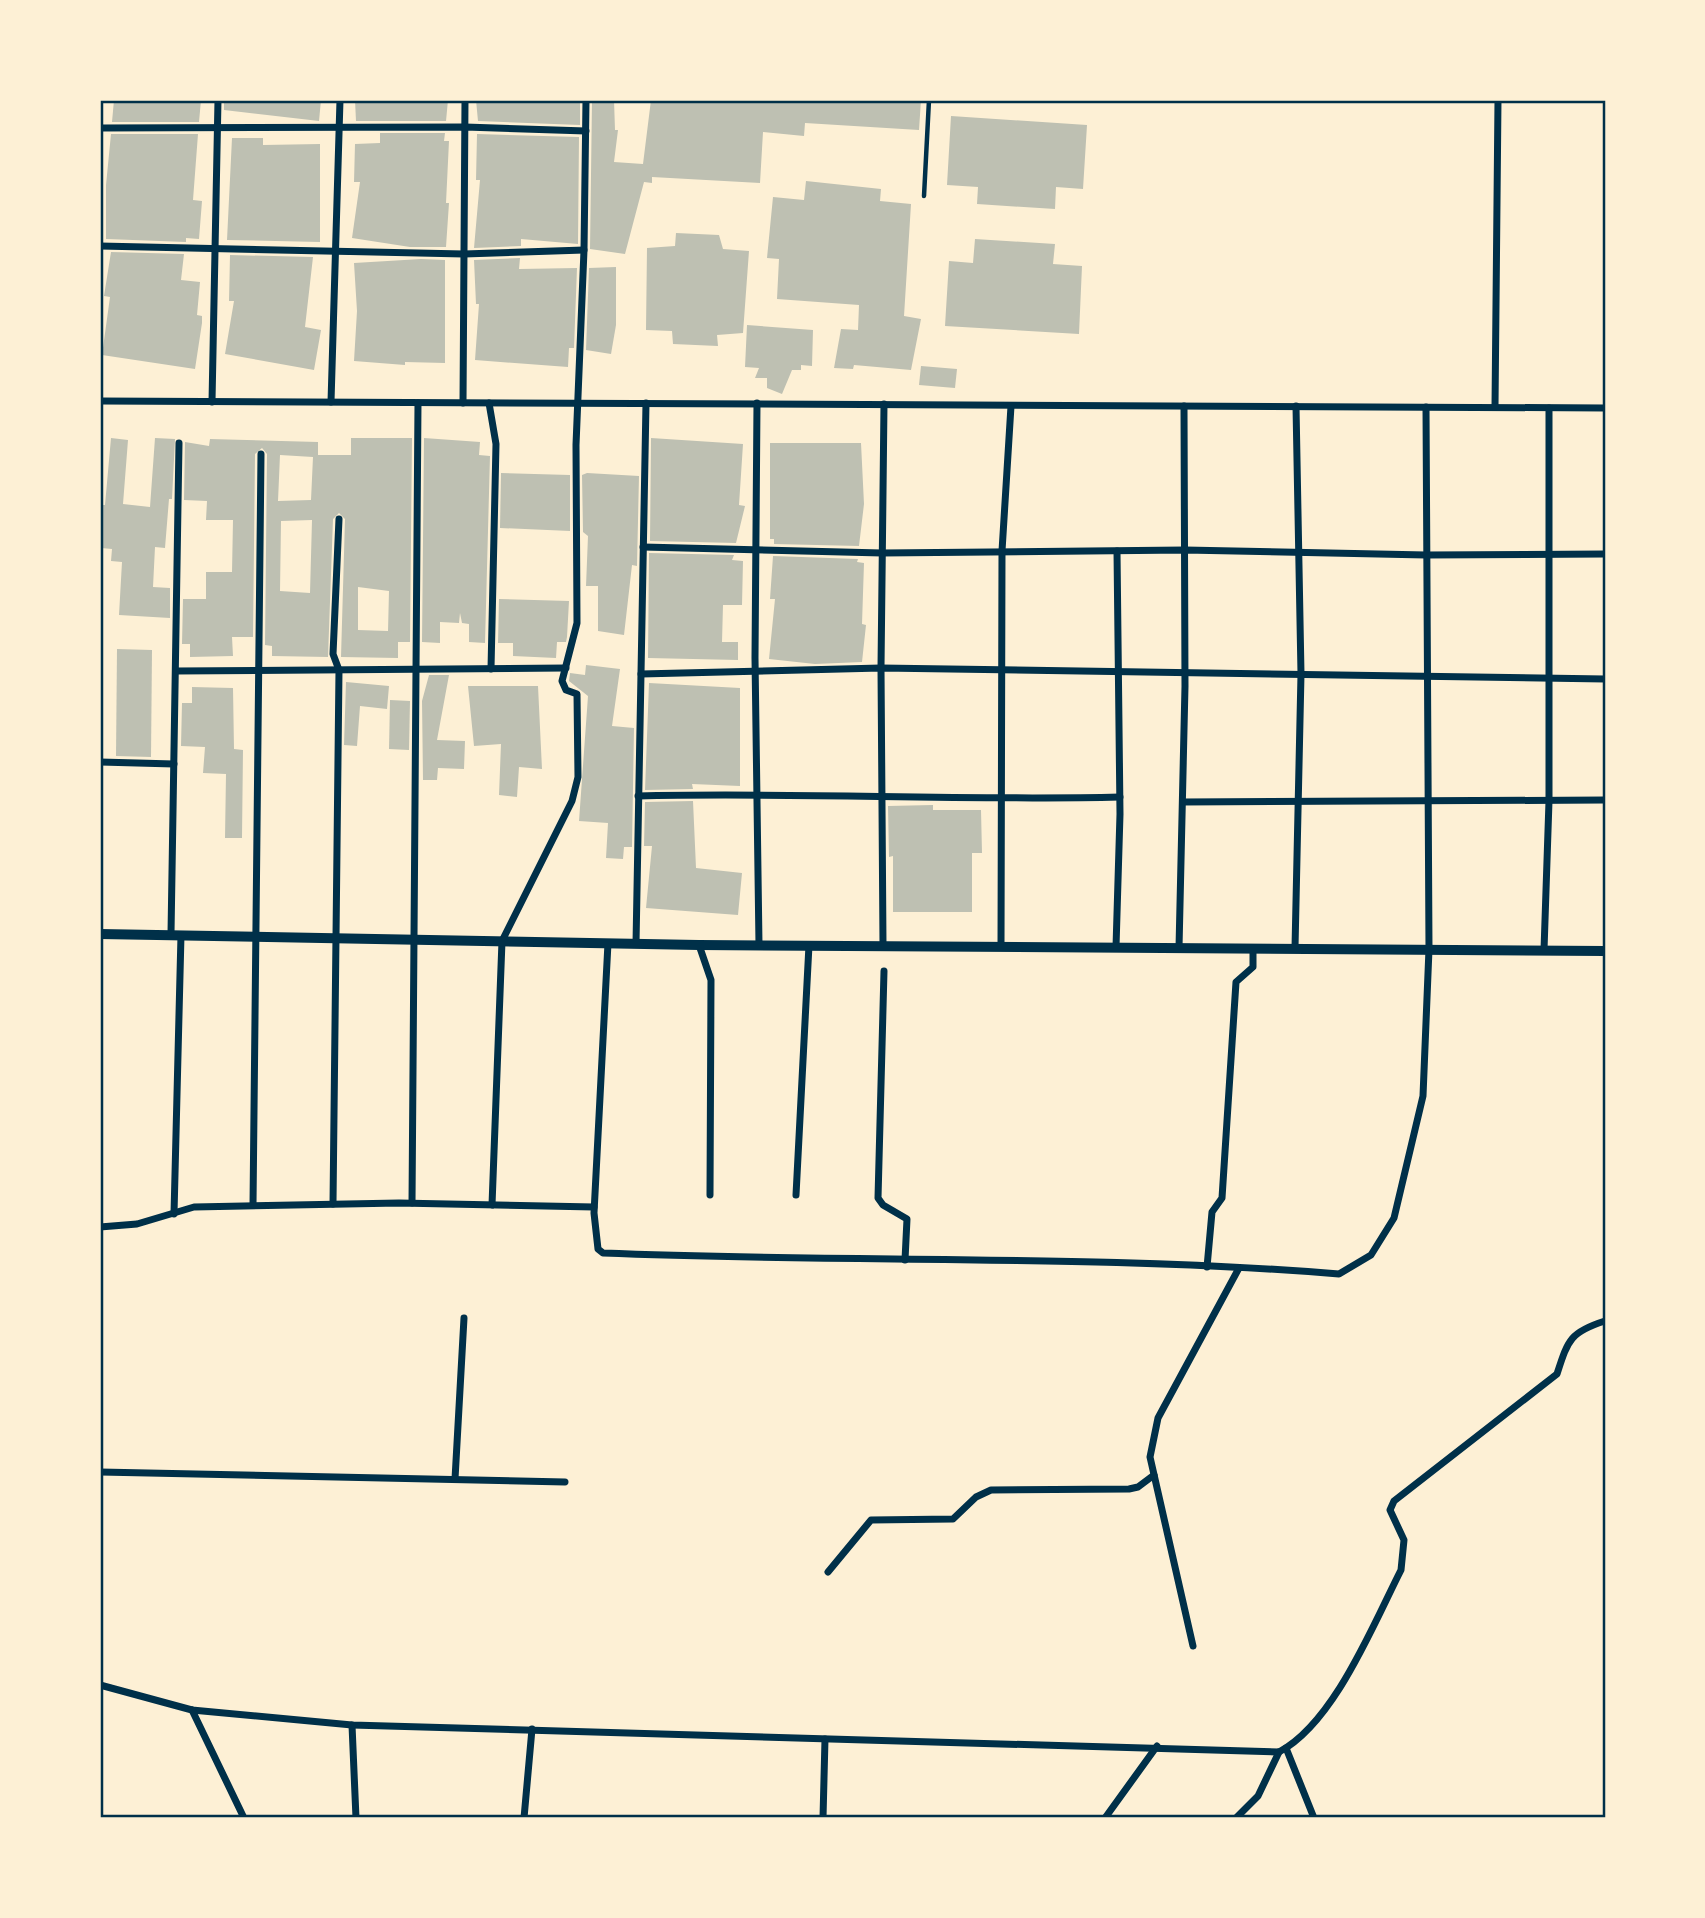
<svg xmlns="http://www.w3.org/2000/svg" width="1705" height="1918" font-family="Quicksand,sans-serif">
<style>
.building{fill:#bec0b2;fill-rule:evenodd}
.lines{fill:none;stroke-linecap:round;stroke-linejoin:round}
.service{stroke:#003049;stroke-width:4.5}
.minor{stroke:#003049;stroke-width:7}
.tertiary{stroke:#003049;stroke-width:10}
.neatline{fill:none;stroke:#003049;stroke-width:2.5}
</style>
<rect width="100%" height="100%" fill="#fdf0d5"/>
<!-- building -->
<g class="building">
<polygon points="114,100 201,100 199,122 112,122"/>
<polygon points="224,100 321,100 319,121 224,110"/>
<polygon points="355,100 448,100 446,121 356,121"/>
<polygon points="476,100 580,100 580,125 478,121"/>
<polygon points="592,100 614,100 615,130 618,130 614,162 643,164 651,100 921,100 919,130 805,123 804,136 763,132 760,183 652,177 652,183 644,182 625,254 590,249"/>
<polygon points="951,116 1087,125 1083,189 1056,187 1055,209 977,204 978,187 947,185"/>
<polygon points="380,133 445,133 444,141 449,141 446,203 449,203 446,247 410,247 352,238 360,182 354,182 355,144 380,143"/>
<polygon points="111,134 198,134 193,200 202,201 199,239 186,238 186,242 106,239 106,185"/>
<polygon points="477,134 579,137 578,244 521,239 521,246 474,248 480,180 476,180"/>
<polygon points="232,138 263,138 263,145 320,144 320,242 227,240"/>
<polygon points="806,181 881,189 880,201 911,204 904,316 921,319 911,370 854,365 853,369 834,368 841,329 858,330 859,305 777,299 779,259 767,258 773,197 804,200"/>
<polygon points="676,233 719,235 723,249 749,251 743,333 717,335 718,346 673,344 672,331 646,330 647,248 675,246"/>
<polygon points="975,239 1055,244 1053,264 1082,266 1079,334 945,326 949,261 973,263"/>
<polygon points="111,252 184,254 181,280 200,282 197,315 202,316 202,323 195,369 102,355 110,297 104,296"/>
<polygon points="230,255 313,257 305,327 321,330 314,370 225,354 234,301 229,301"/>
<polygon points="520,258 519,269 577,268 574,348 569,348 568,367 475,360 479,304 476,304 474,260"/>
<polygon points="421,259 445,260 445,363 405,362 405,365 354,361 357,311 354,263"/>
<polygon points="616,267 616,325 611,354 586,350 589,268"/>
<polygon points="747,325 813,330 812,366 801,365 801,370 792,370 782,394 767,388 767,378 755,378 759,368 745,367"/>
<polygon points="921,366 957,369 955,388 919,385"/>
<polygon points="111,438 128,440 123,504 150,507 155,438 175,439 172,499 169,499 165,548 155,547 153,587 170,588 170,618 119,615 122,562 111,561 112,549 101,548 103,530 100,530 100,505 105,505"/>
<path d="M351 438H412L410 642H398V658L341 657 345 519 339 513 333 519 328 657 272 656V646L265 645 267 454 262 448 255 454 253 637H232L233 656 190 657V644H182L183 599H206V572H232L233 520H206L207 501 184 500 185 442 209 446 210 439 318 442V455H351ZM280 455 313 457 311 500 278 501ZM312 520 310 593 280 591 281 521ZM358 587 389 591 388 631 358 630Z"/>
<polygon points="424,438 480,442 479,455 490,456 485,643 469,642 469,624 462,623 460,613 459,623 440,622 440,643 422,642"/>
<polygon points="651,438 743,444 739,505 745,506 736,543 650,541"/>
<polygon points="770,443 861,443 864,504 859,546 774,544 774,539 770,539"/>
<polygon points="501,473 570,475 570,531 500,528"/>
<polygon points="587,473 639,476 637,566 632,565 624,635 598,631 598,586 586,586 588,536 583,532 582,475"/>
<polygon points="649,553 734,555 732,560 743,561 742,605 723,605 722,642 738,642 738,660 648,658"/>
<polygon points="773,556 858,559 857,562 864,563 862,624 866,625 862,662 815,664 769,659 775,599 770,599"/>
<polygon points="499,599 569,601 567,637 566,642 557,642 556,658 513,656 513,643 498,643"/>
<polygon points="117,649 152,650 151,757 116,756"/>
<polygon points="586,665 620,669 612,726 634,728 632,847 624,847 623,859 606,858 608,823 579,821 588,696 569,681 570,673 585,675"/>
<polygon points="429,675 449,675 437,740 465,741 464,769 438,768 437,780 423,780 422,701"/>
<polygon points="346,682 389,686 387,709 360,706 357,746 344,745"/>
<polygon points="649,683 740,688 740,786 692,784 693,789 645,790"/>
<polygon points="468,686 538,686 542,769 519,767 517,797 499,795 501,744 474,746"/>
<polygon points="192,687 233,688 234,749 243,750 242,838 225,838 226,774 203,773 205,747 181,746 182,703 192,703"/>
<polygon points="390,700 410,701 409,750 389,749"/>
<polygon points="693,801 696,868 742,873 738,915 646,908 652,846 644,846 645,802"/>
<polygon points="933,805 933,810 981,810 982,853 972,853 972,912 893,912 893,856 889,857 888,806"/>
</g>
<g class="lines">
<!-- service -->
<polyline class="service" points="924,196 929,100"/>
<!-- minor -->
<g class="minor">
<polyline points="100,128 465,127 586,131"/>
<polyline points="100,246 464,254 584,250"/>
<polyline points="100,401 1605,408"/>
<polyline points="212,402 218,100"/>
<polyline points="331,402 340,100"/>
<polyline points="463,403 465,100"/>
<polyline points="489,403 496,444 491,669"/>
<polyline points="757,403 755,658 759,945"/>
<polyline points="1495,407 1498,100"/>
<polyline points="643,547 882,553 1185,550 1426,555 1605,554"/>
<polyline points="176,671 566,668"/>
<polyline points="641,674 881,668 1605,679"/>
<polyline points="100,762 174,764"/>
<path d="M638 796C799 792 959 801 1120 797"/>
<polyline points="1183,802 1605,800"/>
<polyline points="171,934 179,443"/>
<path d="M608 943 594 1213 598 1249 603 1253C848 1263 1094 1254 1339 1274L1371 1255 1394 1218 1423 1096 1429 949 1426 407"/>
<polyline points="636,944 646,403"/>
<polyline points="883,944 881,668 884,404"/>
<polyline points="699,945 711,980 710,1195"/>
<polyline points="1001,946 1002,551 1011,406"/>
<polyline points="1116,947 1120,814 1117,551"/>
<polyline points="1179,948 1185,686 1184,406"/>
<polyline points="1295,948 1301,674 1296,406"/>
<polyline points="1544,950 1549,801 1549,408"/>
<polyline points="884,971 878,1198 883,1205 907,1219 905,1260"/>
<polyline points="796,1195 809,945"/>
<polyline points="412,1203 418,403"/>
<polyline points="333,1204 339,670 333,654 339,519"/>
<polyline points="253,1205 261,454"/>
<polyline points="492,1205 502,941 572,801 578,777 577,694 566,690 562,681 577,623 576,445 584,250 586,100"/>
<polyline points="174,1214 181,935"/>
<polyline points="100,1227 137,1224 194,1207 399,1203 594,1207"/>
<polyline points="1207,1267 1212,1212 1222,1198 1236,982 1253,967 1253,948"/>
<polyline points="100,1472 565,1482"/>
<polyline points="455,1479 464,1318"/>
<polyline points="828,1572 871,1520 953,1519 976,1497 991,1490 1129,1489 1138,1487 1154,1475"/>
<polyline points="1193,1646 1150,1457 1158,1418 1239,1268"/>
<path d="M100 1685 192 1710 352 1725 1279 1752C1334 1723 1373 1625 1401 1570L1404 1540 1390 1510 1394 1501 1557 1374C1568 1340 1570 1332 1605 1321"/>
<polyline points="192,1710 244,1818"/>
<polyline points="352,1725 356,1818"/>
<polyline points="1286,1748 1314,1818"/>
<polyline points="524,1818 532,1729"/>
<polyline points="823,1818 825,1739"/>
<polyline points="1105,1818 1157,1746"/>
<polyline points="1236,1818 1258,1796 1279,1752"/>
</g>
<!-- tertiary -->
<polyline class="tertiary" points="100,934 699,945 1605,951"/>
</g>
<!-- border -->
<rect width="1705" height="1918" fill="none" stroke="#fdf0d5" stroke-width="203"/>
<rect x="102" y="102" width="1502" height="1714" class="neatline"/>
</svg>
